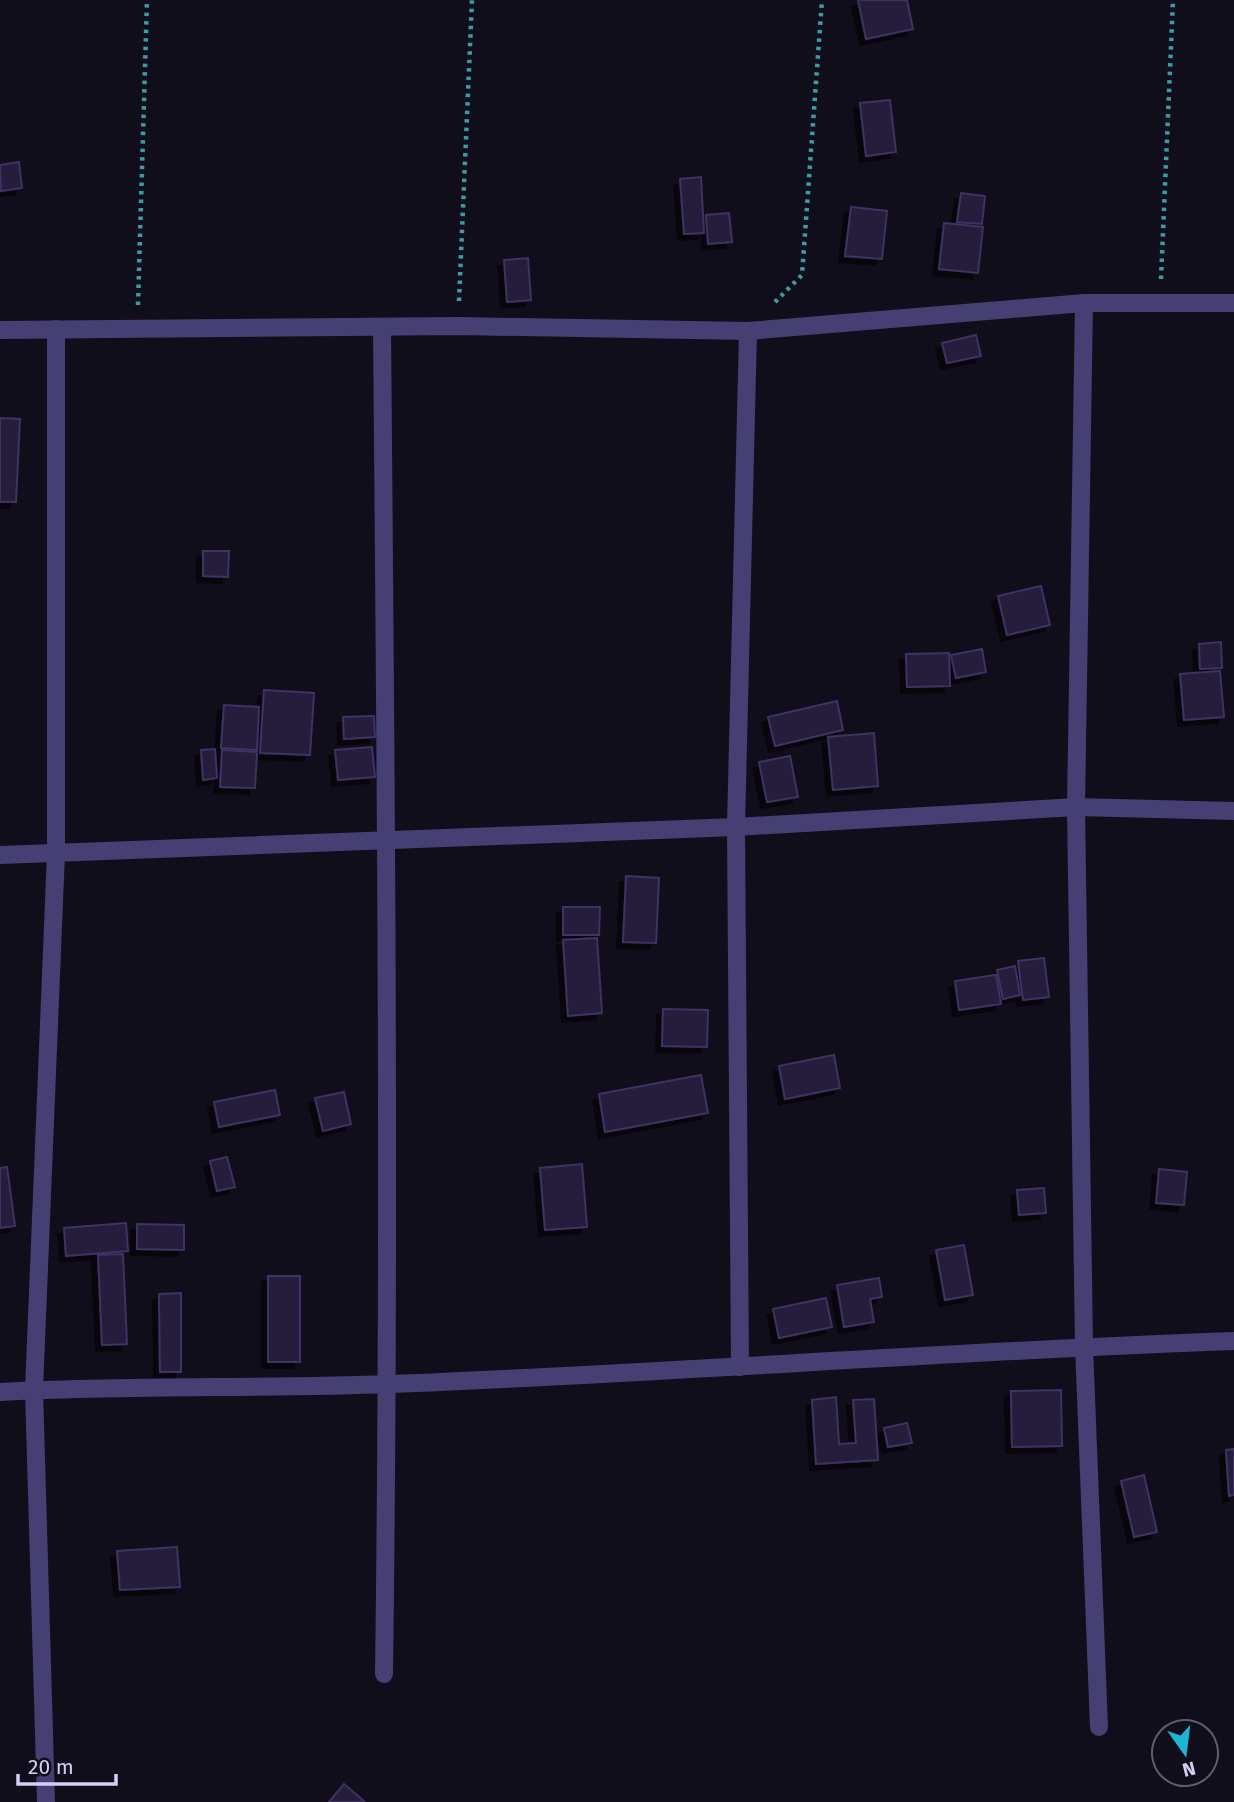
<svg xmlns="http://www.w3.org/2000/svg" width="1234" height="1802" font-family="'Fira Sans',sans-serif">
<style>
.building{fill:#251c3a;stroke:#3f3162;stroke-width:2;filter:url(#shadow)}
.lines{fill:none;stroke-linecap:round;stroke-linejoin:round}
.path{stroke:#3c9c9f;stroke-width:4.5;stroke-dasharray:3.5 5;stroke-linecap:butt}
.minor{stroke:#453f74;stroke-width:18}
</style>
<defs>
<filter id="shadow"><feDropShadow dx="-6" dy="6" stdDeviation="0" flood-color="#0009"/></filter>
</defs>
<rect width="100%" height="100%" fill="#110e1b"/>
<!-- building -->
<g class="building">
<polygon points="858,0 907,0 913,29 866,39"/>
<polygon points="890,100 896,152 866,156 860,103"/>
<polygon points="19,162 22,188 1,191 0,165"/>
<polygon points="701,177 704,233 684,234 680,179"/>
<polygon points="961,193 985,196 982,224 957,222"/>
<polygon points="851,207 887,211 882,259 845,256"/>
<polygon points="729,213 732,242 708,244 706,215"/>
<polygon points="944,223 983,227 978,273 939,269"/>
<polygon points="528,258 531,300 507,302 504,260"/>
<polygon points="976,335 981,356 947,363 942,343"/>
<polygon points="0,418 20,419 16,502 0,502"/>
<polygon points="203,551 229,551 228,577 203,576"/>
<polygon points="1041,586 1050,625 1007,635 998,596"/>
<polygon points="1221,642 1222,668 1200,669 1199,644"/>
<polygon points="982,649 986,672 956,678 951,655"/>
<polygon points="949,653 950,686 907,687 906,654"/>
<polygon points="1220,671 1224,717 1184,720 1180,674"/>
<polygon points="264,690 314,693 310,755 260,753"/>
<polygon points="837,701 843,730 775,746 768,717"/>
<polygon points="224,705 259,707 257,750 221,748"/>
<polygon points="374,716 375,737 344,739 343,717"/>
<polygon points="874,733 878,786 833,790 828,737"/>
<polygon points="372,747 375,777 338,780 335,750"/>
<polygon points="215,749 217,778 203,780 201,750"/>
<polygon points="222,750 257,752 255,788 220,787"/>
<polygon points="790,756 798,797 767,802 759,762"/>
<polygon points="626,876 659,878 656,943 623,942"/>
<polygon points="563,907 600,907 599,935 563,935"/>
<polygon points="597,938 602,1013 568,1016 563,940"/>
<polygon points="1044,958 1049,997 1023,1000 1018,961"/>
<polygon points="1015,966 1020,995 1003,999 997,970"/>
<polygon points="996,975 1001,1004 959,1010 955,981"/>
<polygon points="663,1009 708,1010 707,1047 662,1046"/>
<polygon points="834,1055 840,1088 785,1099 779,1066"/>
<polygon points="701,1075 708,1113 605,1132 599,1094"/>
<polygon points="275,1090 280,1115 219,1127 214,1102"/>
<polygon points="344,1092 351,1124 323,1131 315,1098"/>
<polygon points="227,1157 235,1187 217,1191 210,1161"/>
<polygon points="582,1164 587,1227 545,1230 540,1168"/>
<polygon points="7,1167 15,1226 0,1228 0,1168"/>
<polygon points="1159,1169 1187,1172 1184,1205 1156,1203"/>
<polygon points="1044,1188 1046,1213 1019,1215 1017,1190"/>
<polygon points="126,1223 128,1251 66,1256 64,1228"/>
<polygon points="137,1224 184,1225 184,1250 137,1249"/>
<polygon points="964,1245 973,1295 945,1300 936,1250"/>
<polygon points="123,1254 127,1344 102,1345 98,1255"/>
<rect x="268" y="1276" width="32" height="86"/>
<polygon points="879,1278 882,1297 870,1299 874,1322 844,1327 837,1285"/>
<polygon points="181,1293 181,1372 160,1372 159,1294"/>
<polygon points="826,1298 832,1327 779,1338 773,1309"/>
<polygon points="1061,1390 1062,1446 1012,1447 1011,1391"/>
<polygon points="836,1397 839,1444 856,1443 853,1400 874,1399 878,1460 816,1464 812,1400"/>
<polygon points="907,1423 912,1443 888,1447 884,1428"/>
<polygon points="1234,1449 1234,1495 1229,1496 1226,1450"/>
<polygon points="1144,1475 1157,1532 1134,1537 1121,1481"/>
<polygon points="177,1547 180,1587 120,1590 117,1551"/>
<polygon points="344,1784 364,1801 362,1802 329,1802"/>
</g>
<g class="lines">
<!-- path -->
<g class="path">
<polyline points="1161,279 1173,0"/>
<polyline points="459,301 472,0"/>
<polyline points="775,302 802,275 822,0"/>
<polyline points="138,305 147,0"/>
</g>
<!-- minor -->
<g class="minor">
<polyline points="1084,303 1076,807 1084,1346 1099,1727"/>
<path d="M382 328C386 777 390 1225 384 1674"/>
<polyline points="0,330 458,326 748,331 1084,303 1234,303"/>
<polyline points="0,855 736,827 1076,807 1234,811"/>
<polyline points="740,1367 736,827 748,331"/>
<path d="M0 1392C130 1385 261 1389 391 1384 672 1373 953 1351 1234 1341"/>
<polyline points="46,1802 34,1390 56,853 56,329"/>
</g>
</g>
<!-- north arrow -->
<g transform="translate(1185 1753) rotate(166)"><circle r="33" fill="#110e1b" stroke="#605b73" stroke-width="2"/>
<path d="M0-5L12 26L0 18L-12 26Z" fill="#1db4d6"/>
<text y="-10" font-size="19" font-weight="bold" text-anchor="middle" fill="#d7cef8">N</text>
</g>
<!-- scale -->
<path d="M18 1774v10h98v-10" fill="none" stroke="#d7cef8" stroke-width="3.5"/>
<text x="28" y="1774" font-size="21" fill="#d7cef8" stroke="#110e1b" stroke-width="5" paint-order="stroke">20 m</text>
</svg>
